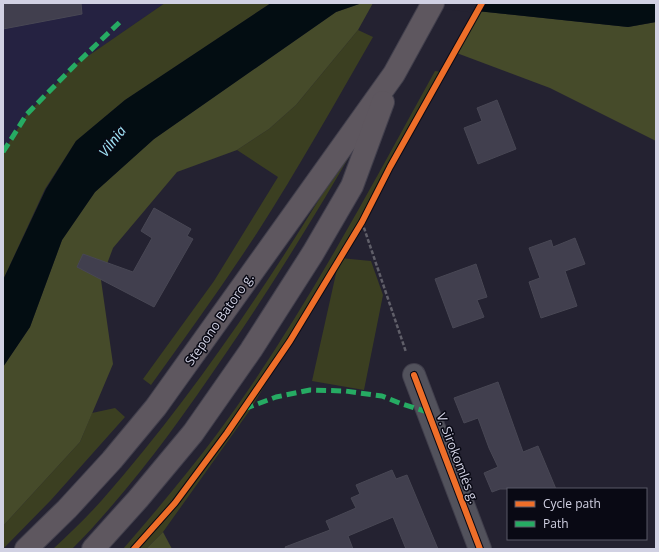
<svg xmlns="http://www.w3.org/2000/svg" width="659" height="552" font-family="'Open Sans',sans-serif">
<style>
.built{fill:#252241}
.green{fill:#3b3f21}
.forest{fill:#464b2a}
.water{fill:#030d12}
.pier{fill:#242231}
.building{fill:#413f4e;stroke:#484754}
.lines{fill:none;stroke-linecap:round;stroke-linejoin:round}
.street-casing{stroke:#413f4c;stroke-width:24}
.primary-casing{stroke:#413f4c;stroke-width:24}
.path{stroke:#605f69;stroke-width:2.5;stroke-dasharray:4 2;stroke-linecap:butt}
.street{stroke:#52525c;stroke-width:22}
.primary{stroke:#5e575f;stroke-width:22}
.quiet{stroke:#26ab63;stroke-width:5;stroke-dasharray:10 5;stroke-linecap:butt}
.cycleway-casing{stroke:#090914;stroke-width:8}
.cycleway{stroke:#ee6e29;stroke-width:6}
.labels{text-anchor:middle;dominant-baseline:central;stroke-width:3;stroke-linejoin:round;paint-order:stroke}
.street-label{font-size:13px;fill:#d1d1e3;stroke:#090914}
.water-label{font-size:14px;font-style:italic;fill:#a1e6f8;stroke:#090914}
</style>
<rect width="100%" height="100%" fill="#242231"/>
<!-- built -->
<polygon class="built" points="3,3 165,3 75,65 27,114 3,152"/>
<!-- green -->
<g class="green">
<polygon points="165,3 271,3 125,100 76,141 45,189 3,280 3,152 27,114 75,65"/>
<path d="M358 30 373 37C335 103 298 169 257 233 223 285 187 335 151 385L143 379 214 281 278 177 237 150 269 129 296 105Z"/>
<path d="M454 52 362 222 340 258 371 261 383 295 364 390 312 381 339 260 250 410 163 532 146 549H123C156 511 187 474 217 434 301 320 367 194 435 71L443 72Z"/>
<path d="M356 139 359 140C316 214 272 286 224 356 188 409 151 461 109 509 97 523 85 536 72 549H53C70 533 87 517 102 500 199 390 281 264 356 139Z"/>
<polygon points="115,408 125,417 51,500 3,549 3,526 80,442 92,413"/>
</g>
<!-- forest -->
<g class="forest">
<polygon points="362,3 373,3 358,30 296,105 269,129 237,150 177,172 113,248 101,280 113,364 80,442 3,526 3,367 30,327 62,240 95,192 154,139 336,12"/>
<polygon points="477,11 628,27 656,22 656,141 550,88 454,52"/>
<polygon points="163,532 172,549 146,549"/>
</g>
<!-- water -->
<g class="water">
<polygon points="271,3 362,3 336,12 154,139 95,192 62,240 30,327 3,367 3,280 46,189 76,141 125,100"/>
<polygon points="412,3 656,3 656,22 628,27 477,11"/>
</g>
<!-- pier -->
<polygon class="pier" points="410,3 482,3 476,13 412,5"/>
<!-- building -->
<g class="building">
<polygon points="3,3 81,3 82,14 3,29"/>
<polygon points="497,100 516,149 478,164 464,128 482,121 477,108"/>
<polygon points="154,208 191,229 187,236 193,239 154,307 77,267 83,254 133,272 152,238 141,231"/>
<polygon points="575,238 585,264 565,271 577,306 541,318 529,282 540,278 529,248 551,240 553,247"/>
<polygon points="476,264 487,297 477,300 484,317 453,328 435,279"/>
<polygon points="498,382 523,452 538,446 556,489 500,489 492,492 484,473 498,467 489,448 478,418 464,423 454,398"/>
<polygon points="392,470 396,479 407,475 438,549 406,549 393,517 348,536 353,549 286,549 285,547 330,530 326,521 356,508 351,498 360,494 356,485"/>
</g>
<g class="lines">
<!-- street casing -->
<g class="street-casing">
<polyline id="street" points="414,375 480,549"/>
</g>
<!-- primary casing -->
<g class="primary-casing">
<g id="primary">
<polyline points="26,549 67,509 112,460 156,407 394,74 433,3"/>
<polyline points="93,549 138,499 193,433 251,350 313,253 352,186 383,102"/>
</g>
</g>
<!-- path -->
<polyline class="path" points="362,222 406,352"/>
<!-- street -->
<use href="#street" class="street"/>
<!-- primary -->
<use href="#primary" class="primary"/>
<!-- quiet -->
<g class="quiet">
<polyline points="3,152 27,114 75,65 121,21"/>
<polyline points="244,409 276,397 310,390 345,391 382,396 402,404 428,412"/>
</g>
<!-- cycleway casing -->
<g class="cycleway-casing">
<g id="cycleway">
<polyline points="414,375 480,549"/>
<polyline points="134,549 175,503 227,433 290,341 362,222 390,167 482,3"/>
</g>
</g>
<!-- cycleway -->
<use href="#cycleway" class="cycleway"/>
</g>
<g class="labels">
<!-- street labels -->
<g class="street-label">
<text transform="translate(219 319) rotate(-55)">Stepono Batoro g.</text>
<text transform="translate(458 458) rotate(69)">V. Sirokomlės g.</text>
</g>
<!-- water labels -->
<g class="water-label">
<text transform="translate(112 141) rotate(-53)">Vilnia</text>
</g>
</g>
<!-- border -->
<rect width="659" height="552" fill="none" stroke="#d1d1e3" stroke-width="8"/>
<!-- legend -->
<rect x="507" y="488" width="140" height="52" fill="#090914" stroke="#595967"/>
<rect x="515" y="501" width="20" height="6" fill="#ee6e29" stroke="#595967"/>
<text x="543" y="508" font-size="12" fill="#d1d1e3">Cycle path</text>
<rect x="515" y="521" width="20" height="6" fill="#26ab63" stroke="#595967"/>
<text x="543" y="528" font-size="12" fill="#d1d1e3">Path</text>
</svg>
